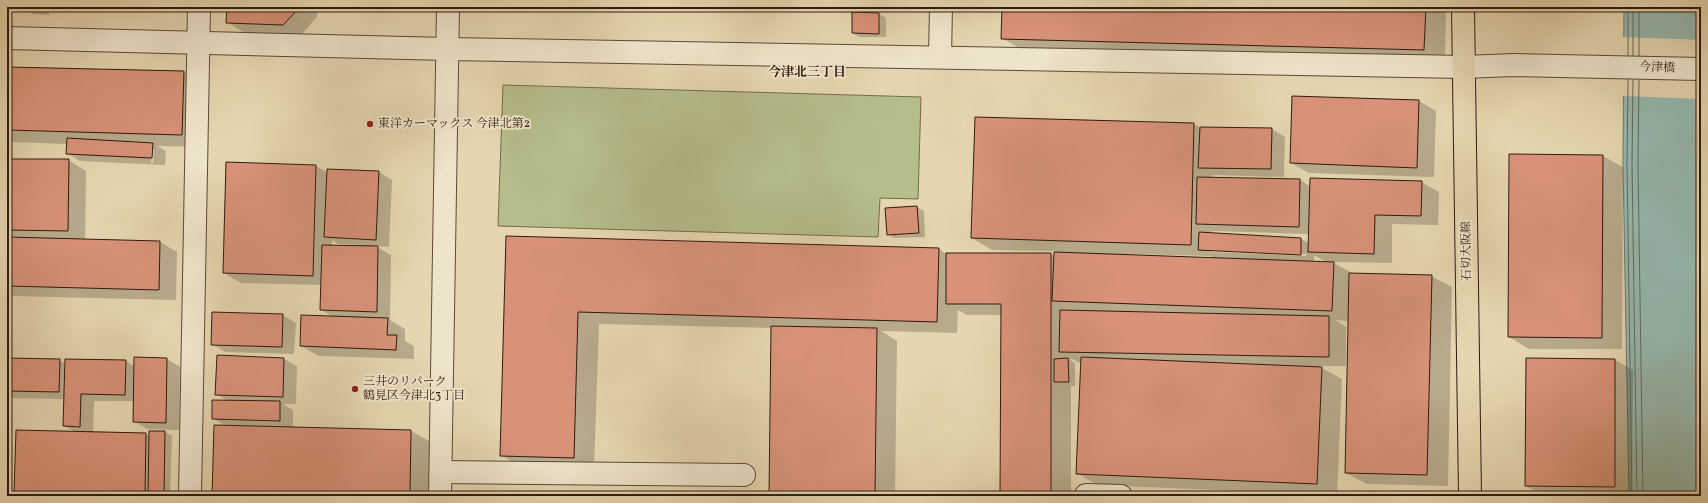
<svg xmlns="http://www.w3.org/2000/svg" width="1708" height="503" font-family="Vollkorn,'Noto Serif JP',serif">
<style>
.green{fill:#b5bd8a;stroke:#726c4d}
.water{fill:#96b9ae;stroke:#6d796f}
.pier{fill:#e5d6af}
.shadow{fill:#0003;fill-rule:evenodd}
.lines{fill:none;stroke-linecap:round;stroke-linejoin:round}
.shore{stroke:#626a5f;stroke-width:1}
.building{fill:#d99278;stroke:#2f1a10}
.minor-casing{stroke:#5c4938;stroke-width:24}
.major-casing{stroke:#2f1a10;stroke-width:24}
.minor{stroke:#eee4cb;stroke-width:22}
.major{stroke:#e5d6af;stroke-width:22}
.poi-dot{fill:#8f2418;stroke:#eee4cb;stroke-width:1.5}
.labels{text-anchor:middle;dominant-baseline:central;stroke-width:4;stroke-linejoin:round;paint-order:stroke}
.street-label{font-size:12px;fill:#2f1a10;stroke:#eee4cb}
.poi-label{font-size:12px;fill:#2f1a10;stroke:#eee4cb;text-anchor:start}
.neighbourhood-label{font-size:13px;font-weight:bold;fill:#2f1a10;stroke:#eee4cb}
</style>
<rect width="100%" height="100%" fill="#e5d6af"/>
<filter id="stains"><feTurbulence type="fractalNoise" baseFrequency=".005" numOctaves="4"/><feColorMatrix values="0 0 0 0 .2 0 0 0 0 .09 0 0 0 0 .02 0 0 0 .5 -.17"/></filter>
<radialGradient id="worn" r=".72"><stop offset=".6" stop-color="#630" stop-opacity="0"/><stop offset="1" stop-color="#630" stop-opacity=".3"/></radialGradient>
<!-- green -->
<polygon class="green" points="503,85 921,97 918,199 880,198 878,237 498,226"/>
<!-- water -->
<polygon class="water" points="1624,7 1701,7 1701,496 1629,496 1623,164"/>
<!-- pier -->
<g class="pier">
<polygon points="1622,7 1701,7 1701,12 1622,10"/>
<polygon points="1622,37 1701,40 1701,99 1622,96"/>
</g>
<!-- shadow -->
<g class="shadow">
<polygon points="26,7 49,7 49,15 33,14 26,10"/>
<polygon points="228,7 318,7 317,17 301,35 245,33 227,22"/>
<polygon points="1003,7 1446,7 1445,61 1023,50 1002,38"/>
<polygon points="853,13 879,14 886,18 886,37 859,37 853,33"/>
<path d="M7 68 184 72 207 86 205 147 157 146 166 151 165 165 80 161 67 153 68 144 10 142 7 141ZM152 149H154L153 163H151Z"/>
<polygon points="1419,101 1436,111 1434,177 1309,173 1291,163"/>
<path d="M976 118 1194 124 1202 128 1272 129 1285 137 1284 177 1213 175V178L1300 180 1311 187 1421 182 1439 192 1438 225 1392 224V263L1332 262 1352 273 1431 276 1452 287 1448 486 1367 484 1346 473 1349 321 1335 320 1346 327V366H1318L1342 379 1337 495 1097 485 1077 473 1082 362H1077L1071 358V361L1075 363V386H1071V496H1001L1002 315H967L958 310 957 333 881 331 897 341 895 496H769L772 328 599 324 594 469 521 467 501 455 507 237 939 249 946 254H1051L1055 256V251L992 250 972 238ZM1212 231 1310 234 1309 243 1301 239 1212 234ZM1212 250 1306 254V256L1212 252ZM1127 254 1210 256 1215 259 1127 255ZM1314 255 1328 263 1314 262Z"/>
<polygon points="1603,156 1623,167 1622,349 1529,349 1509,337"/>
<polygon points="7,160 68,160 86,171 85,240 160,242 177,252 176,300 13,296 7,292"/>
<path d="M316 166 328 173V170L379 172 392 180 389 247 375 246 391 255 390 320 405 329V341L414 346V359L319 356 301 346 334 317 321 310 322 285 241 283 224 273ZM332 240 338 244 364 245V247L332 246Z"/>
<polygon points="917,207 924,211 925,237 894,238 888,234 886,209"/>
<polygon points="282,315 296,323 294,354 225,352 212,344"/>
<polygon points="7,359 59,360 66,364 66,360 126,361 135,367 135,359 167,359 180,367 179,430 147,429 134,421 134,401 94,401 93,433 146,434 150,437 150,432 165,432 172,436 170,496 19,496 15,494 76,432 64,426 65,399 7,398"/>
<polygon points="284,359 297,366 296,404 283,404 293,410 293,428 411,431 431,442 430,496 213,496 226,426 213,418 228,401 216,394"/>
<polygon points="1527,359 1615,360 1633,370 1632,496 1543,496 1526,486"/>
</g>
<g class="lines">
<!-- shore -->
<g class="shore">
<polyline points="1628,55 1628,7"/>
<polyline points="1633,56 1633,7"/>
<polyline points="1639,56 1639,7"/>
<polyline points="1628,79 1627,164 1632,496"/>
<polyline points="1633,80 1632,164 1637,496"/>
<polyline points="1639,80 1638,164 1643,496"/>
</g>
</g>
<!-- building -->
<g class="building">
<polygon points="25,7 43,7 42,11 25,11"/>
<polygon points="227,7 300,7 283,25 226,23"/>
<polygon points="1002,7 1426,7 1424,50 1001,39"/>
<polygon points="852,12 879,13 879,34 852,33"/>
<polygon points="7,67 184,71 182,135 7,130"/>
<polygon points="1292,96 1419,100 1417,168 1290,163"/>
<polygon points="975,117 1194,123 1191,245 971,238"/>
<polygon points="1200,127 1272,128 1271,169 1198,168"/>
<polygon points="67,138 153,143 152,158 66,154"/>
<polygon points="1509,154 1603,155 1602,338 1508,337"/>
<polygon points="7,159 69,159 68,231 7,230"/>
<polygon points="226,162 316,165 313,276 223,273"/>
<polygon points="327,169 379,171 376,240 324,237"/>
<polygon points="1197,177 1300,179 1299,227 1196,224"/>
<polygon points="1310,178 1422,181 1421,216 1375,215 1374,254 1308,252"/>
<polygon points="917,206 919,233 887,235 885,208"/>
<polygon points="1199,232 1301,238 1301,255 1198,250"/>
<polygon points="506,236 939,248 937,322 578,312 574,458 500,456"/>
<polygon points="7,237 160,241 159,290 7,286"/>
<polygon points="322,245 378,246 377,312 320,310"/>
<polygon points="1054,252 1334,262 1332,311 1052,301"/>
<polygon points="946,253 1051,253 1051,496 1000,496 1001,304 946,304"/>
<polygon points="1349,273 1432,275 1427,475 1345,473"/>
<polygon points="1060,310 1329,316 1329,357 1059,352"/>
<polygon points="212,312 283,314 282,347 211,345"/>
<polygon points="301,315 388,318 387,335 397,335 396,350 300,346"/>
<polygon points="771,326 877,328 875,496 769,496"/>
<polygon points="217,355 284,358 283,397 215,395"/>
<polygon points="134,357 167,358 166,423 133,422"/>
<polygon points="1081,357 1322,367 1317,484 1076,474"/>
<polygon points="7,358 60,359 59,392 7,391"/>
<polygon points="1068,358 1069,382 1054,382 1054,359"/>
<polygon points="1526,358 1615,359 1615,487 1525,486"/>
<polygon points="65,359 126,360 125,395 81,394 80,427 63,426"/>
<polygon points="212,400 280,401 280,421 212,419"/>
<polygon points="214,425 411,430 410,496 212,496"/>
<polygon points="16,430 146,433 145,496 14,494"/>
<polygon points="149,431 165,431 164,496 148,496"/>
</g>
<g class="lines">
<!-- minor casing -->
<g class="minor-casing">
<g id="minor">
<polyline points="7,38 447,49 1464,67 1513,65 1701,69"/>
<polyline points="940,57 941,7"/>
<polyline points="441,472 744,475"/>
<polyline points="1086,495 1121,496"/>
<polyline points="190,496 199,7"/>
<polyline points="440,496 448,7"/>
</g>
</g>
<!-- major casing -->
<g class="major-casing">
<polyline id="major" points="1463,7 1470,496"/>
</g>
<!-- minor -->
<use href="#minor" class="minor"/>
<!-- major -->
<use href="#major" class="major"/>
</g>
<!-- markers -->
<g class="poi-dot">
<circle cx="370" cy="124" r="4"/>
<circle cx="355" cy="389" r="4"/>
</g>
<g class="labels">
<!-- street labels -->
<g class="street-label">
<text transform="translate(1657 68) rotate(2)">今津橋</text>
<text transform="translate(1467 251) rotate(-91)">石切大阪線</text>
</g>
<!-- poi labels -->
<g class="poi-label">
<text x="378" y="124">東洋カーマックス 今津北第2</text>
<text x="363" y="382">三井のリパーク<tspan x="363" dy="14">鶴見区今津北3丁目</tspan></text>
</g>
<!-- neighbourhood labels -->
<g class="neighbourhood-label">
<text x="807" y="73">今津北三丁目</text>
</g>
</g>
<!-- margin -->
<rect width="1708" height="503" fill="none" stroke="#e5d6af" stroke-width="24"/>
<rect x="8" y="8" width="1692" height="487" fill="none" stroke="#2f1a10" stroke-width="2"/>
<rect x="12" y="12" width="1684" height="479" fill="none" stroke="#2f1a10"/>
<rect width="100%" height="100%" filter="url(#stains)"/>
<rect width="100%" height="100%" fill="url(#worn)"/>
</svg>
